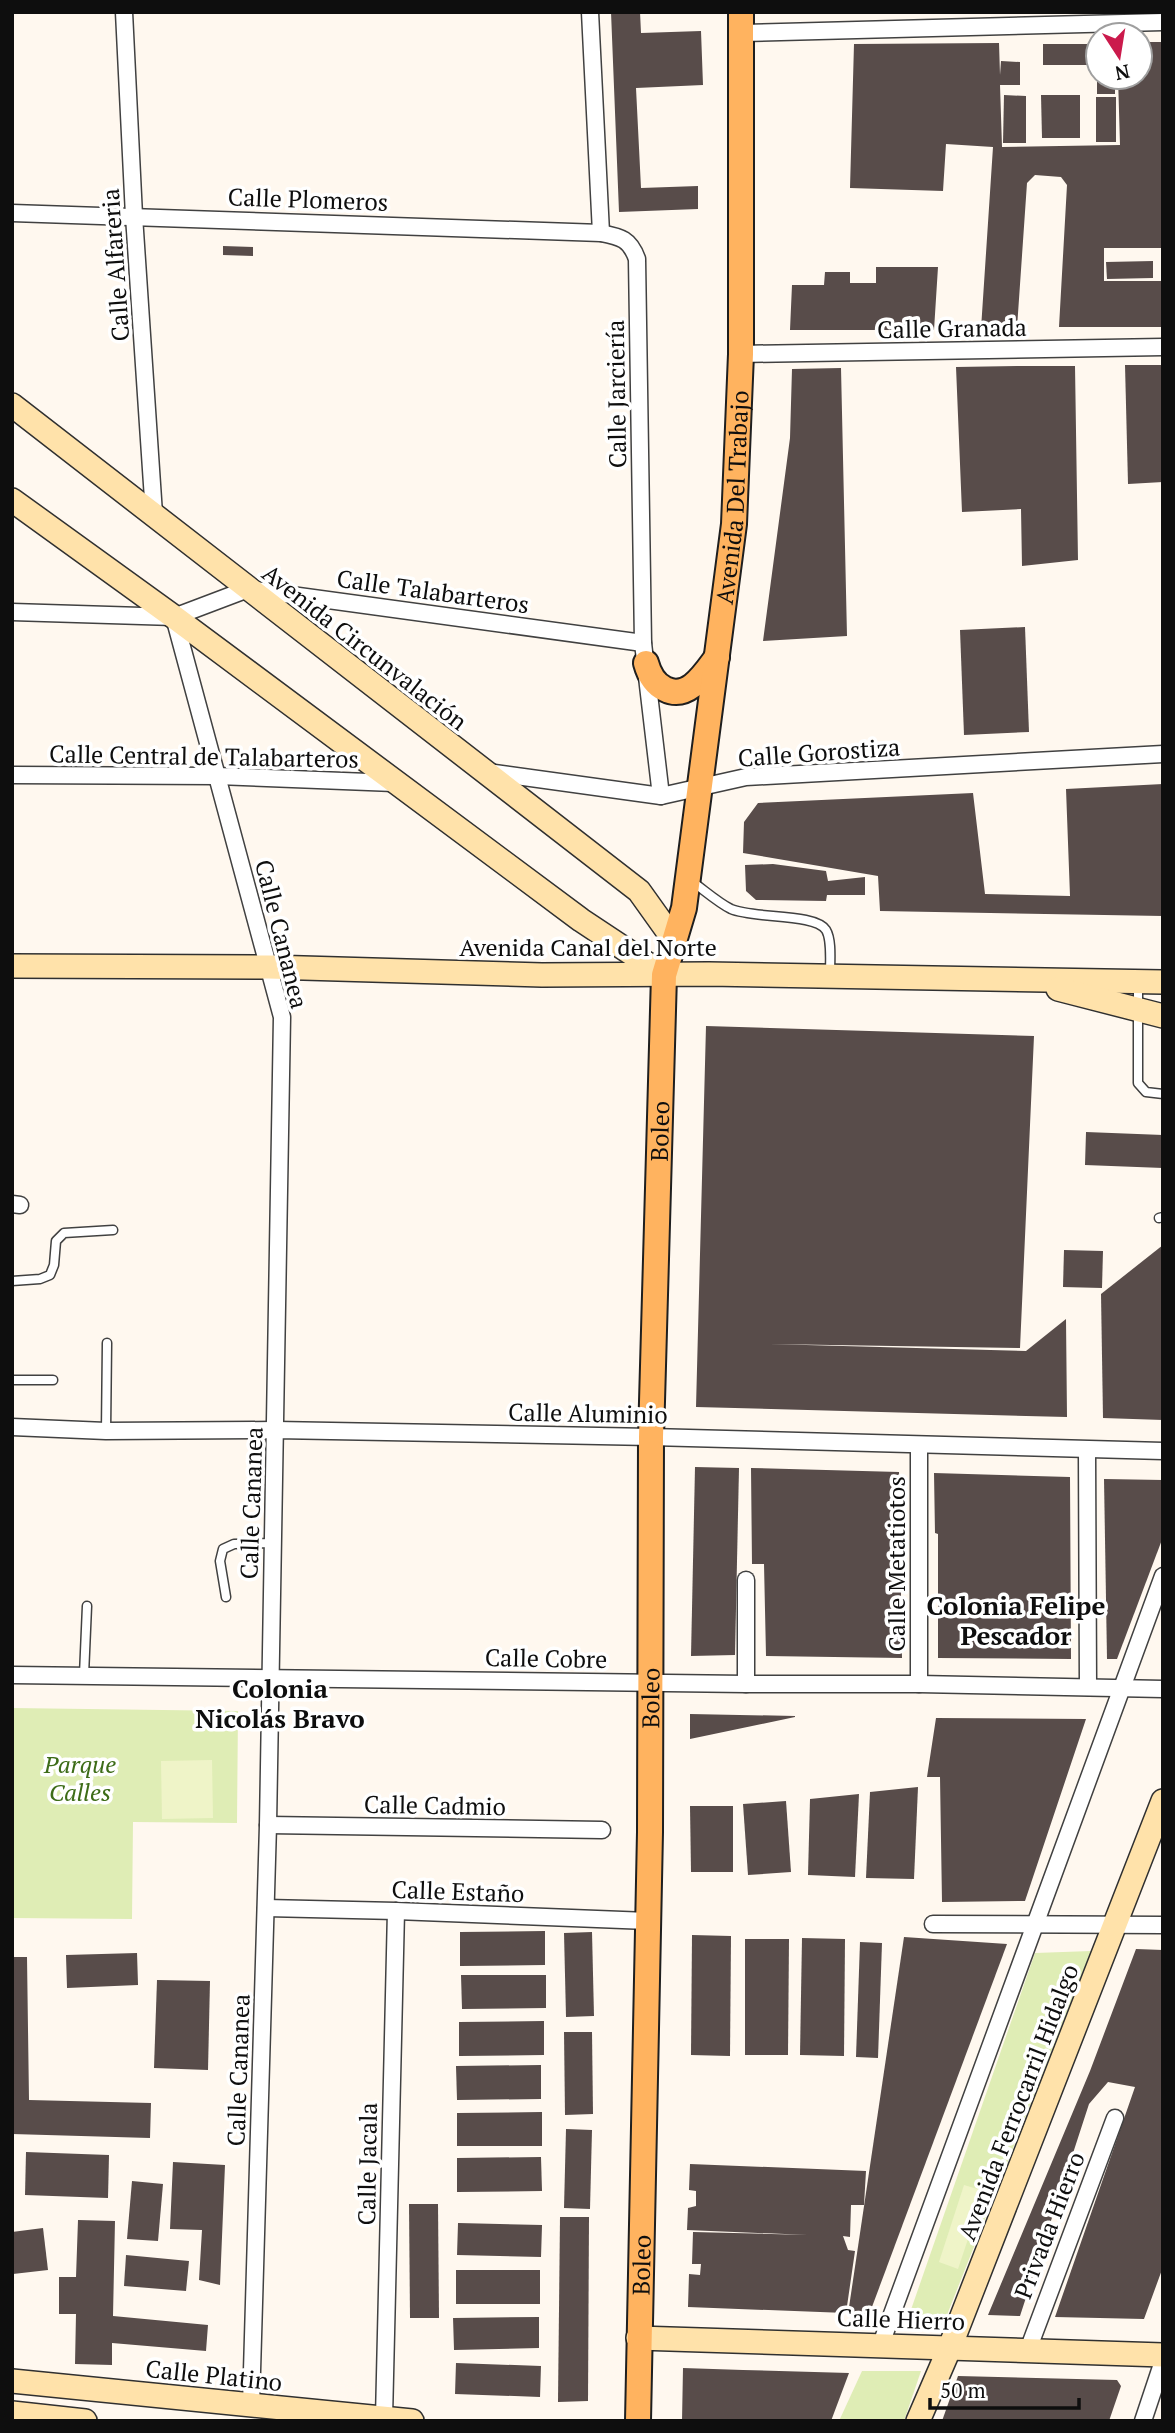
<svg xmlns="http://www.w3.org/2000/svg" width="1175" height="2433" font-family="'PT Serif',serif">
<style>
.green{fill:#dfedb5}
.pitch{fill:#eff4c8}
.building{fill:#584c4a}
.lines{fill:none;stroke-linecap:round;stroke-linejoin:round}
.lane-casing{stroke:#414141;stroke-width:11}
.street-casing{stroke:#414141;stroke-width:19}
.secondary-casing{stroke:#303030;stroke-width:26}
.primary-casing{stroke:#1f1f1f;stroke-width:28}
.lane{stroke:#fff;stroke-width:8}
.street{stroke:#fff;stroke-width:16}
.secondary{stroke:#ffe2aa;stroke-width:23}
.primary{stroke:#ffb35f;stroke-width:24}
.labels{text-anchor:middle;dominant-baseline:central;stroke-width:7;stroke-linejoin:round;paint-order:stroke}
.street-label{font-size:24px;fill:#0e0e0e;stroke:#fff}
.park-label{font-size:24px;font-style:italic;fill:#3d6c18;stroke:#fff}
.neighbourhood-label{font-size:26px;font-weight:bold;fill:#0e0e0e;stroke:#fff}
</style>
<rect width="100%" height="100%" fill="#fff8ef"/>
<!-- green -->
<g class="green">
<polygon points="12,1708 238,1711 237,1823 133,1822 132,1919 12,1918"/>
<polygon points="1091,1951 943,2325 906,2324 1035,1953"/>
<polygon points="862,2371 921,2371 904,2421 839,2421"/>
</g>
<!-- pitch -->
<g class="pitch">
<polygon points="212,1760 213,1818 162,1819 161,1761"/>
<polygon points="964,2185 984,2191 958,2269 939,2262"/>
</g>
<!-- building -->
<g class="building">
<polygon points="611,12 640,12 641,33 701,31 703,85 636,88 641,188 698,186 698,209 619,212"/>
<polygon points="1140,42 1163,42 1163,248 1104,248 1104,281 1163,281 1163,327 1059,327 1067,185 1061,177 1035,175 1027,183 1017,328 981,329 993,147 946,144 943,191 850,188 854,44 999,43 1000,75 1001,61 1020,62 1020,85 1000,85 1002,147 1120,145 1118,77 1140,77"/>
<rect x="1043" y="44" width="48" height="21"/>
<rect x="1097" y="77" width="18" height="17"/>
<polygon points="1004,95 1026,96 1026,143 1003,143"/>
<polygon points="1041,95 1080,95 1080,138 1042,138"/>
<rect x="1096" y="97" width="20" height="45"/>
<polygon points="223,246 253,247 253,256 223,255"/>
<polygon points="1153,261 1153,278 1107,279 1106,262"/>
<polygon points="876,267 938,267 934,330 790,330 792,285 824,285 825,272 850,272 850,283 876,283"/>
<polygon points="1125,365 1163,365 1163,482 1128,484"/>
<polygon points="1017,366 1075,366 1078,560 1022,566 1021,509 962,512 956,367"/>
<polygon points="841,368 847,636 763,641 790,438 792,369"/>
<polygon points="1025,627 1029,732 964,735 960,630"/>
<polygon points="1163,784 1163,916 880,911 878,876 743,853 744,822 758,803 973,793 985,894 1070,896 1066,789"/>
<polygon points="773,864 826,871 828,881 865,877 865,895 827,895 826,901 756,900 746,891 745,865"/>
<polygon points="706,1026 1034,1036 1020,1348 769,1344 1026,1351 1066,1319 1067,1417 696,1407"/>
<polygon points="1086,1132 1163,1135 1163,1168 1085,1165"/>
<polygon points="1163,1245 1163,1420 1103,1418 1101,1294"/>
<polygon points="1064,1250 1103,1251 1102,1288 1063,1287"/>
<polygon points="695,1467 739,1468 735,1655 691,1656"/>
<polygon points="751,1468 899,1472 902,1658 766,1656 764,1564 752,1564"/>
<polygon points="934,1473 1070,1477 1071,1659 938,1658 938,1534 935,1533"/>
<polygon points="1104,1479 1163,1480 1163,1537 1117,1659 1107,1659"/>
<polygon points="690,1714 795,1716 795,1717 690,1739"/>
<polygon points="936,1718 1086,1719 1025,1901 942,1902 940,1777 927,1777"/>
<polygon points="918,1787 914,1879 866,1878 870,1792"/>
<polygon points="859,1794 855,1877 808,1875 810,1799"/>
<polygon points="786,1801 791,1872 748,1875 743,1804"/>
<polygon points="690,1806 733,1806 733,1872 691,1872"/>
<polygon points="545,1931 545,1965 460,1966 460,1932"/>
<polygon points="592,1932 594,2016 566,2017 564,1933"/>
<polygon points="692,1935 731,1936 730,2056 691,2055"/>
<polygon points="904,1937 1007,1944 869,2315 848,2314"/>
<polygon points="802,1938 845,1939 844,2056 800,2055"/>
<polygon points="745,1939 789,1939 788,2055 745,2055"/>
<polygon points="860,1942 882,1943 878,2058 856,2057"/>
<polygon points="1136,1949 1163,1950 1163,2267 1144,2319 1055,2317 1135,2087 1108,2082 1089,2104 1020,2316 988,2315 1090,2071"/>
<polygon points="137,1953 138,1985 67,1988 66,1955"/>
<polygon points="12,1957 27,1957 29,2100 151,2103 150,2138 12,2134"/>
<polygon points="461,1975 546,1975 546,2008 462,2009"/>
<polygon points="157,1980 210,1981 208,2070 154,2068"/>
<polygon points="544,2021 544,2055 459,2056 459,2022"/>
<polygon points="564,2032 592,2032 593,2114 565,2115"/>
<polygon points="541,2065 541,2099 457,2100 456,2066"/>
<polygon points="542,2112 542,2146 457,2146 457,2113"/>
<polygon points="566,2129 592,2130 590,2209 564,2208"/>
<polygon points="26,2152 109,2155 108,2198 25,2195"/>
<polygon points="541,2157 542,2191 457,2192 457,2158"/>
<polygon points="173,2162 225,2165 220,2285 199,2280 202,2230 170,2229"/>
<polygon points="690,2164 866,2171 864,2205 851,2205 850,2237 843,2236 848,2250 855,2251 846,2313 688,2307 689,2274 700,2275 701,2264 692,2264 693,2232 808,2235 687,2230 688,2208 696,2206 696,2191 689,2190"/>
<polygon points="132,2181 163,2184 158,2241 127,2239"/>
<polygon points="409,2204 438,2204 439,2318 410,2318"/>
<polygon points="560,2217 589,2217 588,2401 558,2402"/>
<polygon points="78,2220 115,2221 113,2316 208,2325 206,2351 112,2343 112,2365 75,2364 76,2314 59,2314 59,2277 76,2277"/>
<polygon points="458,2223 542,2225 541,2257 457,2255"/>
<polygon points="43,2228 48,2270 13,2274 12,2232"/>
<polygon points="126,2255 189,2261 186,2291 124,2286"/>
<rect x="456" y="2270" width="84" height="34"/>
<polygon points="539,2317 539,2348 454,2350 453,2318"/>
<polygon points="456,2363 541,2366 540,2397 455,2394"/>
<polygon points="683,2368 743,2370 849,2373 831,2421 682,2421"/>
<polygon points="958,2376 1117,2380 1121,2386 1109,2421 942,2421"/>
</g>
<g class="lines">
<!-- lane casing -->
<g class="lane-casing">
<g id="lane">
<path d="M690 880C703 889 717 902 731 909 754 919 815 913 826 930 832 940 830 961 830 973"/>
<polyline points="1138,984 1138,1083 1146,1092 1163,1094"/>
<polyline points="1159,1218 1163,1217"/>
<polyline points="12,1281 40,1279 50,1275 54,1265 56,1241 64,1233 113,1230"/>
<polyline points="12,1380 53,1380"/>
<polyline points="106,1431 107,1343"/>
<polyline points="226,1597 220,1561 223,1549 234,1544 272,1543"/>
<polyline points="84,1675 87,1606"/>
</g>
</g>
<!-- street casing -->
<g class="street-casing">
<g id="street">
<polyline points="124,12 134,216 154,514"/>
<polyline points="590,12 601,233"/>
<polyline points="742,33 1163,22"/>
<path d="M12 213 601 233C621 237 630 239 637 259L643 643 661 796"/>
<polyline points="741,354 1163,347"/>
<polyline points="12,612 174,617 248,589 643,643"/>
<polyline points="174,617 282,1017 268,1825 251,2405"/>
<polyline points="487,772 661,796 746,777 1163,754"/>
<polyline points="12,775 217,776 394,783"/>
<polyline points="12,1204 20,1205"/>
<polyline points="12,1427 106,1431 276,1430 651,1437 1163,1451"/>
<polyline points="1087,1450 1088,1687"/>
<polyline points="12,1675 746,1684 919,1684 1163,1689"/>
<polyline points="746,1684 746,1580"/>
<polyline points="919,1684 919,1445"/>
<polyline points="268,1825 602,1830"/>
<polyline points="266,1908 396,1911 648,1921"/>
<polyline points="933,1924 1163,1925"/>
<polyline points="881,2344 1163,1576"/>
<polyline points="1028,2350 1115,2118"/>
<polyline points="384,2418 396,1911"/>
<polyline points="1143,2421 1163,2361"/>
</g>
</g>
<!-- secondary casing -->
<g class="secondary-casing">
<g id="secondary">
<polyline points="12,405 639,891 674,940"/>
<polyline points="12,500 174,617 581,920 664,975"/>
<polyline points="12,966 269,967 542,975 709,974 1163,982"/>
<polyline points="1058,989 1163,1016"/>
<polyline points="638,2338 1163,2355"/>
<polyline points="12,2381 412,2421"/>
<polyline points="12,2413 85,2421"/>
<polyline points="918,2421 950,2347 1163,1801"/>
</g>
</g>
<!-- primary casing -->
<g class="primary-casing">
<g id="primary">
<path d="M646 663C649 674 654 684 665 689 688 701 705 673 717 657"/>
<path id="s1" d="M638 2421 650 1832 651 1437 664 975 684 908 734 524 741 354V12"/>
</g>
</g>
<!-- lane -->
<use href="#lane" class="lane"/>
<!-- street -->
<use href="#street" class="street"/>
<!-- secondary -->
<use href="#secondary" class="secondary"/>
<!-- primary -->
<use href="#primary" class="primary"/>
</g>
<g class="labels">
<!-- street labels -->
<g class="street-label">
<text transform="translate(308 199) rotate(2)">Calle Plomeros</text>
<text transform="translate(115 265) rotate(-94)">Calle Alfareria</text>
<text transform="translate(952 328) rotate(-1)">Calle Granada</text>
<text transform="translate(616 394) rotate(-91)">Calle Jarciería</text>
<text stroke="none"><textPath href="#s1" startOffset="1930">Avenida Del Trabajo</textPath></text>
<text transform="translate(433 591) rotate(8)">Calle Talabarteros</text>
<text transform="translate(365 647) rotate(38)">Avenida Circunvalación</text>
<text transform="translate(819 752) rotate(-4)">Calle Gorostiza</text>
<text transform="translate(204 756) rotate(1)">Calle Central de Talabarteros</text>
<text transform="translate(282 934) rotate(76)">Calle Cananea</text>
<text x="588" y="947">Avenida Canal del Norte</text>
<text stroke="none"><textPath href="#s1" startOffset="1290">Boleo</textPath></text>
<text transform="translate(588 1413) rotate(1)">Calle Aluminio</text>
<text transform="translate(251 1503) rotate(-88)">Calle Cananea</text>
<text transform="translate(896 1564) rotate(-90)">Calle Metatiotos</text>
<text transform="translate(546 1658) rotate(1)">Calle Cobre</text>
<text stroke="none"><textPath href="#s1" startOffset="723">Boleo</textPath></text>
<text transform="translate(435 1805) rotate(1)">Calle Cadmio</text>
<text transform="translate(458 1891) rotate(2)">Calle Estaño</text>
<text transform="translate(238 2070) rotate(-88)">Calle Cananea</text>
<text transform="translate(1018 2102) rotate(-69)">Avenida Ferrocarril Hidalgo</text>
<text transform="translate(367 2164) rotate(-89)">Calle Jacala</text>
<text transform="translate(1049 2225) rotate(-69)">Privada Hierro</text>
<text stroke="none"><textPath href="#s1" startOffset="156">Boleo</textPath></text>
<text transform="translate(901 2319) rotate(2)">Calle Hierro</text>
<text transform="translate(214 2375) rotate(6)">Calle Platino</text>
</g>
<!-- park labels -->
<g class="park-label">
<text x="80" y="1764">Parque<tspan x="80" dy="28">Calles</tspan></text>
</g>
<!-- neighbourhood labels -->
<g class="neighbourhood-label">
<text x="1016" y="1605">Colonia Felipe<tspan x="1016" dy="30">Pescador</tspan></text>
<text x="280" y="1688">Colonia<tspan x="280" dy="30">Nicolás Bravo</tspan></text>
</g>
</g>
<!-- border -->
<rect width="1175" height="2433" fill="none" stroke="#0e0e0e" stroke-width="28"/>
<!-- north arrow -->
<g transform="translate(1119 56) rotate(168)"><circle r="33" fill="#ffffff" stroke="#9f9f9f" stroke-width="2"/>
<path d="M0-5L12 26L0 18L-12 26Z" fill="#cb1a4c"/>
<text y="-10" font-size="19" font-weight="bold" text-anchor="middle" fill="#0e0e0e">N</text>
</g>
<!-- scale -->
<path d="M930 2398v10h149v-10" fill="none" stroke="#0e0e0e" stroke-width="3.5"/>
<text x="940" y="2398" font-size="21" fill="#0e0e0e" stroke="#ffffff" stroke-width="5" paint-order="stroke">50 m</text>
</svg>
